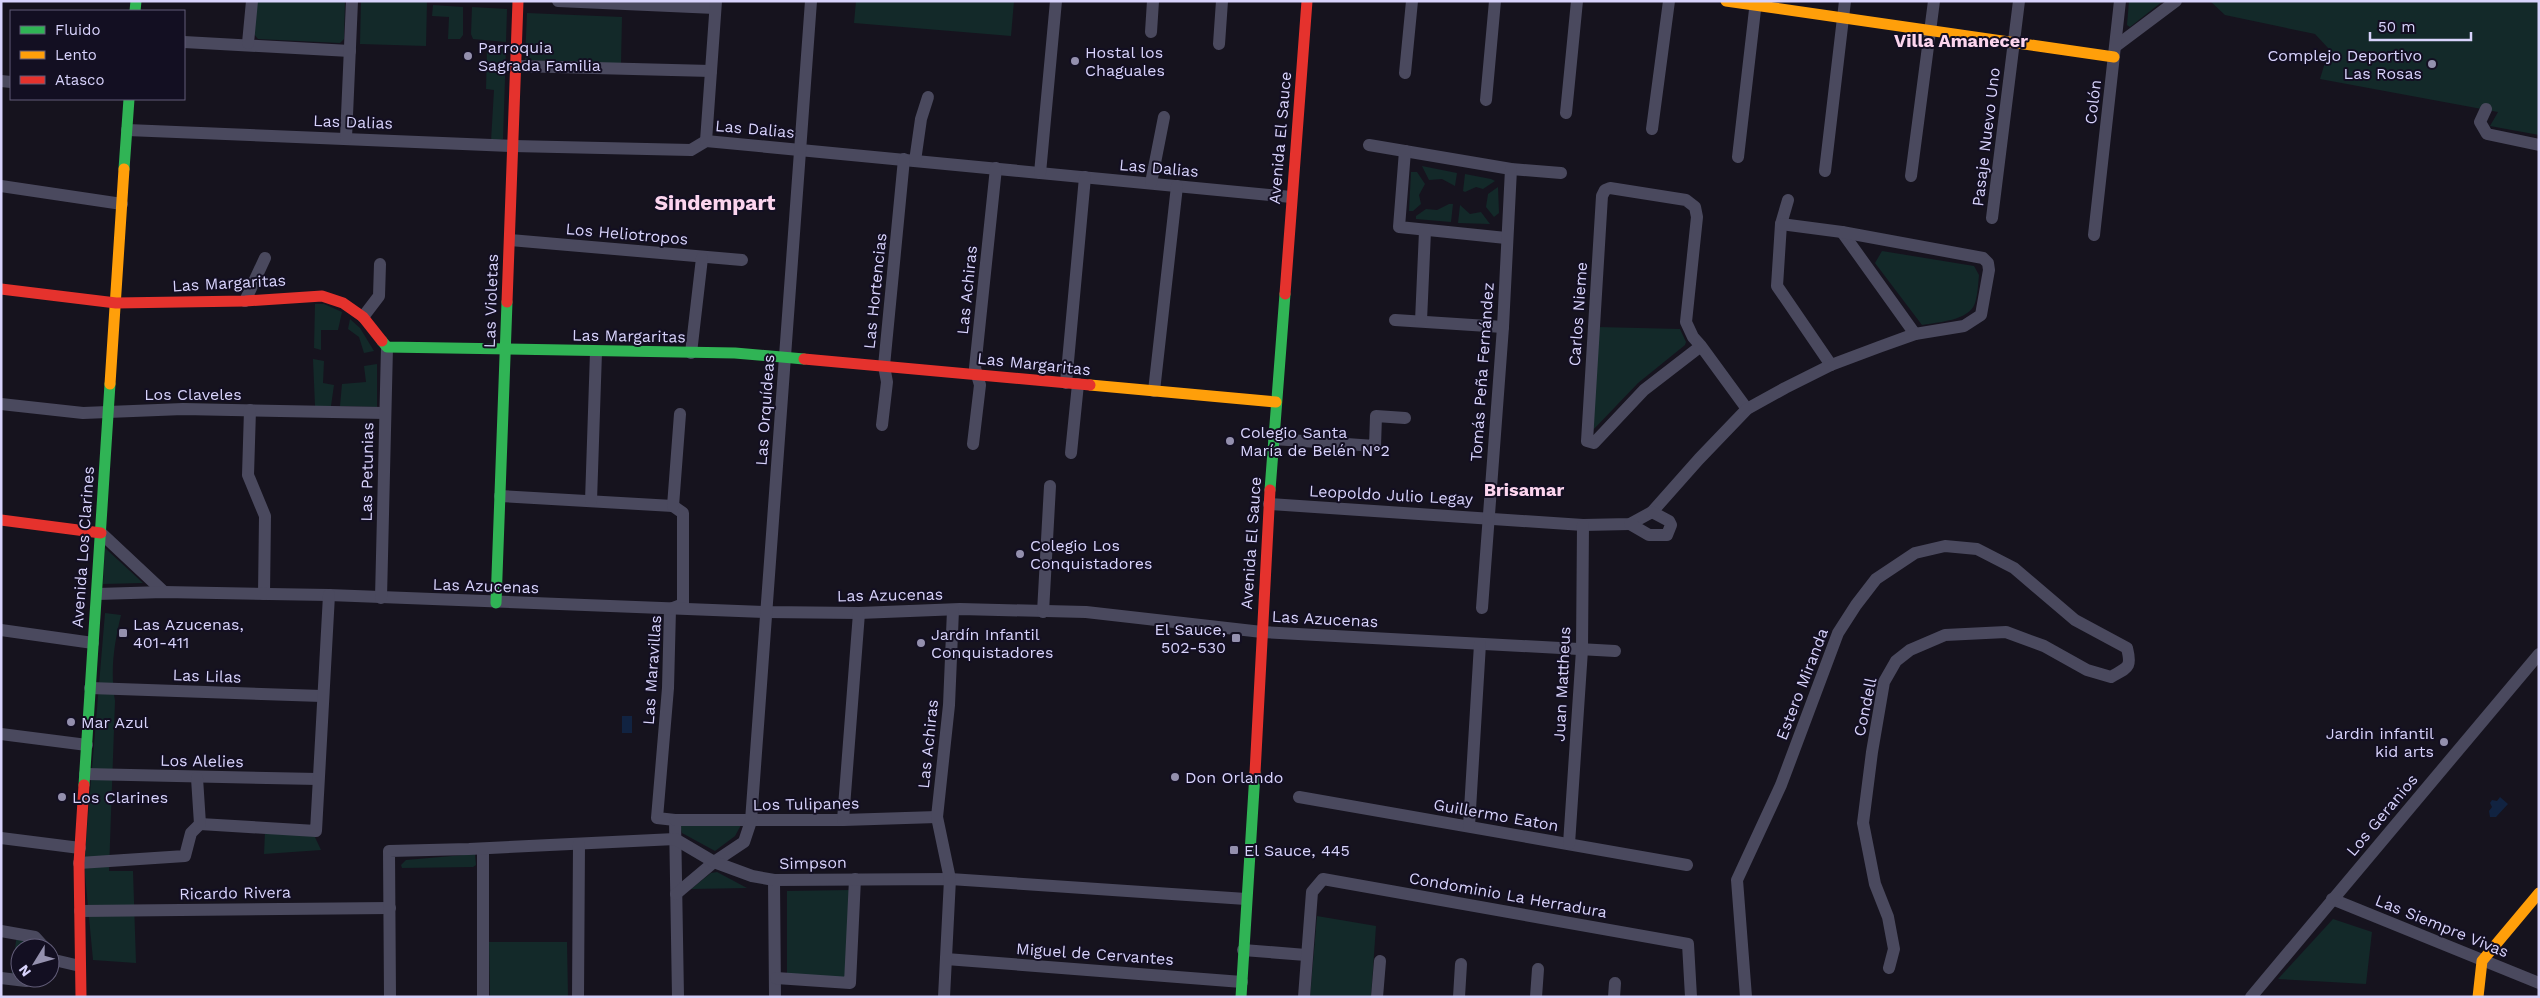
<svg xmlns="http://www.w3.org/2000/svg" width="2540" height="998" font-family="'Work Sans',sans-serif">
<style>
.green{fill:#132929}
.water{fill:#112341}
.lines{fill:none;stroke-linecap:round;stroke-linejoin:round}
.street{stroke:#4a495e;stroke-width:12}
.fast{stroke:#30b455;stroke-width:11}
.slow{stroke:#ff9f0a;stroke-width:11}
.jam{stroke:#e5322d;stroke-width:11}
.poi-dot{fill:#9490ae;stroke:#130f22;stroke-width:2}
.labels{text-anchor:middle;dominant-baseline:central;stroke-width:4;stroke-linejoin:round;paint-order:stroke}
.poi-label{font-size:16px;fill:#d8d3fc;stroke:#130f22;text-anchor:start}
.street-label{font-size:16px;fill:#d8d3fc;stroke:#130f22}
.neighbourhood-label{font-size:18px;font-weight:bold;fill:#fcd5ee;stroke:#130f22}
.district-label{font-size:21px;font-weight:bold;fill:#fcd5ee;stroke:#130f22}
</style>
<rect width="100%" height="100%" fill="#16131e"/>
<!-- green -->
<g class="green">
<polygon points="255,1 345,1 344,39 340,43 258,39 254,34"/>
<polygon points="361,1 427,1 426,46 360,44"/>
<polygon points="856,1 1014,1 1011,36 854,23"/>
<polygon points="2129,1 2163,1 2130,27 2127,25"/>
<polygon points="2210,1 2539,1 2539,135 2490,126 2498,112 2320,79 2329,49 2315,34 2225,15"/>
<polygon points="433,5 463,7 463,35 460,39 448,39 449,17 432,16"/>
<polygon points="472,7 507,9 506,42 473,39 471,34"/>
<polygon points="527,13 622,17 621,64 525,60"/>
<polygon points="487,47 506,48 503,139 491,141 494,90 486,89"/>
<polygon points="1422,166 1457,173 1455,186 1442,179 1429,180"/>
<polygon points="1411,172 1417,172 1425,184 1419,195 1421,204 1413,211 1409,211"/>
<polygon points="1465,174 1491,179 1495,181 1483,189 1476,187 1465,192 1463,191"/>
<polygon points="1498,187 1499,213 1494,217 1486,207 1488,194"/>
<polygon points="1449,204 1453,204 1451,222 1416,219 1416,216 1426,209 1437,210"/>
<polygon points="1460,205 1470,214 1481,212 1490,224 1458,223"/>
<path d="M1882 251 1974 266 1979 275C1978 284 1978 294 1975 303 1969 321 1938 322 1922 325L1875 263Z"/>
<polygon points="315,304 324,304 342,312 338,330 321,330 321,350 314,348"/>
<polygon points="350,319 360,328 374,351 364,353 359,337 348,329"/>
<polygon points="1598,327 1680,329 1686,342 1685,345 1638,383 1593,430"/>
<polygon points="313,359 324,361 323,383 334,385 331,406 315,406"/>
<polygon points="377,364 377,407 340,406 342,384 366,382 364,366"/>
<polygon points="105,548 143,583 103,584"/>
<path d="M105 613 121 615C114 644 110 671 115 701L109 871H133L136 963 93 960 84 864Z"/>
<polygon points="741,825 735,836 715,851 682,833 680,826"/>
<polygon points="265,832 313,833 321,850 264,854"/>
<polygon points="475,854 476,865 473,867 402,868 401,865 406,860"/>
<polygon points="717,872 747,888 691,889 711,873"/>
<polygon points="852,890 848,981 787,979 787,891"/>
<polygon points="1317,916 1376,926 1371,997 1310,997"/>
<polygon points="2333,919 2372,932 2366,984 2278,979"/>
<polygon points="17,934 43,948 20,948 20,978 11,977"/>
<polygon points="489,942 567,942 568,997 490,997"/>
</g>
<!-- water -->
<g class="water">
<rect x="622" y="716" width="10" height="17"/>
<polygon points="2500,797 2508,804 2496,817 2490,817 2489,811 2492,807 2490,803 2492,800 2497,801"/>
</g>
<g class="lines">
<!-- street -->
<g class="street">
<polyline points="558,1 715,8"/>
<polyline points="1151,32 1153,1"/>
<polyline points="184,42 350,51"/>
<polyline points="248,43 252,1"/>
<polyline points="1219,44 1222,1"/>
<polyline points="2116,46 2176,1"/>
<polyline points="516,66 711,71"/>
<polyline points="1405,73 1412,1"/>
<polyline points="1,81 11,82"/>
<polyline points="1486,100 1495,1"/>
<polyline points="2486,109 2480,122 2487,134 2539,145"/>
<polyline points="1566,113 1577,1"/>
<polyline points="1652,129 1669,1"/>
<polyline points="127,130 513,146 691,150 706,141 1291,197"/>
<polyline points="346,138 352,1"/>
<polyline points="706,141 716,1"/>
<polyline points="1369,145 1511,169 1561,173"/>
<polyline points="1405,151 1399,227 1506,238"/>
<polyline points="1738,157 1756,1"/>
<polyline points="915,161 921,119 928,97"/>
<polyline points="1825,171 1845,1"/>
<polyline points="1040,173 1056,1"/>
<polyline points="1911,176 1934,1"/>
<polyline points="1151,183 1164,117"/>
<polyline points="1,186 122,204"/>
<polyline points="1788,200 1781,224 1777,286 1831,365"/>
<polyline points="1992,218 2019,1"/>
<polyline points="1842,232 1915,334"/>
<polyline points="2094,235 2120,1"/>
<polyline points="510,240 742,260"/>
<polyline points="245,301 265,258"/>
<polyline points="363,317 379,296 380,264"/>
<polyline points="1395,320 1503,327"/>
<polyline points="1421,321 1425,231"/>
<polyline points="1701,346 1644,390 1594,443 1587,441 1602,196 1605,190 1610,188 1686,200 1695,207 1697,217 1686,322 1693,337 1701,346 1747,409"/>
<polyline points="691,353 702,258"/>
<polyline points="1066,383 1085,177"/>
<polyline points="1154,391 1177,186"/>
<polyline points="1,404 83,413 183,409 385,413"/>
<polyline points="250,410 248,475 265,516 264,594"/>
<polyline points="882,425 887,382 884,366 904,159"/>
<polyline points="1274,439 1375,446 1376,416 1405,418"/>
<polyline points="973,444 980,385 975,368 996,168"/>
<polyline points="1071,453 1078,384"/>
<polyline points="500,496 673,506"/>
<polyline points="591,501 596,352"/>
<polyline points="1269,504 1583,525 1630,524 1652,512 1699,459 1747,409 1785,388 1831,365 1879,347 1915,334 1964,326 1981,315 1989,270 1988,263 1983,258 1842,232 1781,224"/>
<polyline points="673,506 683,513 683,604 670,609 668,688 657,818 675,820 678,997"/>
<polyline points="673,506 680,414"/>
<polyline points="1630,524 1649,535 1667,535 1671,525 1669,521 1652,512"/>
<polyline points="101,533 164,592"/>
<polyline points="97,594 164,592 329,595 766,612 859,613 960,609 1086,612 1262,632 1615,651"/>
<polyline points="381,598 387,347"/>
<polyline points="1482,608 1503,327 1511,169"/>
<polyline points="1043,612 1050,486"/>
<polyline points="1,630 93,643"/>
<polyline points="90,688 322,696"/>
<polyline points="1,734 87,745"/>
<polyline points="85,774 318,779"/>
<polyline points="1299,797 1687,865"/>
<polyline points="675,820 843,820 937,817"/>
<polyline points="843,820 859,613"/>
<polyline points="200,824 316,831 329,595"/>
<polyline points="1469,826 1480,644"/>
<polyline points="1,838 80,848"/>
<polyline points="1569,844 1582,650 1583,525"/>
<polyline points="483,849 483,997"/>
<polyline points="79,863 185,856 191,833 200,824 197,778"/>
<polyline points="774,880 775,997"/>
<polyline points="676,894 714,862 744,842 751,821 811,1"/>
<polyline points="2332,899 2539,983"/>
<polyline points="80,911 390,908"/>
<polyline points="1,931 35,937 45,948"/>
<polyline points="1243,950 1306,955"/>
<polyline points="50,959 80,966"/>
<polyline points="946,959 1242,982"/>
<polyline points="1,978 26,981 35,978"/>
<polyline points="776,978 850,983 855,879"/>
<polyline points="390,997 389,851 469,849 675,839 714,862 752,876 774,880 950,879 1246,899"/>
<polyline points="578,997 579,844"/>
<polyline points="944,997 950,879 937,817 949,705 953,610"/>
<polyline points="1304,997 1312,892 1323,879 1688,944 1691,997"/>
<polyline points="1377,997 1380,961"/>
<polyline points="1459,997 1461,964"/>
<polyline points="1536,997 1538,969"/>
<polyline points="1614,997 1615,983"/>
<path d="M1746 997 1737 880 1781 785 1838 633 1856 605 1876 579 1915 553 1945 546 1977 549 2014 568 2075 620 2127 648C2132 668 2128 667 2111 677L2087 670 2044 646 2006 632 1945 635 1910 650 1896 661 1884 682 1872 752 1863 823 1875 884 1888 917 1894 949 1889 968"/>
<polyline points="2251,997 2539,654"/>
</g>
<!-- fast -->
<g class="fast">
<polyline points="135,11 136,1"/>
<polyline points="124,169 129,99"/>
<polyline points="382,341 387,347 735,353 804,359"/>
<polyline points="1270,490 1285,294"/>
<polyline points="496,603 507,302"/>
<polyline points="84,785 110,384"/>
<polyline points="1241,997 1255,773"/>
</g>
<!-- slow -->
<g class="slow">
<polyline points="1726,1 2114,57"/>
<polyline points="110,384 124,169"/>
<polyline points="1090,385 1276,402"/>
<polyline points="2478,997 2482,961 2539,893"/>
</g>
<!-- jam -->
<g class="jam">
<polyline points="1,289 116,303 245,301 322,296 343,303 363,317 382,341"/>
<polyline points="1285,294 1307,1"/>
<polyline points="507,302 518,1"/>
<polyline points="804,359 1090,385"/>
<polyline points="1,520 101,533"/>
<polyline points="1255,773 1270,490"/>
<polyline points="81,997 79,863 84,785"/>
</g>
</g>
<!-- markers -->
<g class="poi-dot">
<circle cx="468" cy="56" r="5"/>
<circle cx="1075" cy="61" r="5"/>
<circle cx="2432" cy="64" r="5"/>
<circle cx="1230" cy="441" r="5"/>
<circle cx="1020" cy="554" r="5"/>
<rect x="118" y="628" width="10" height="10" rx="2.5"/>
<rect x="1231" y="633" width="10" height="10" rx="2.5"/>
<circle cx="921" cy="643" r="5"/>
<circle cx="71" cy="722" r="5"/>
<circle cx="2444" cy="742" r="5"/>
<circle cx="1175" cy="777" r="5"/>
<circle cx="62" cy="797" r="5"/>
<rect x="1229" y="845" width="10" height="10" rx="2.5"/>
</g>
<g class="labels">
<!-- poi labels -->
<g class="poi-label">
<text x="478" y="47">Parroquia<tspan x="478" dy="18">Sagrada Familia</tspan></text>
<text x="1085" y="52">Hostal los<tspan x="1085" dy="18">Chaguales</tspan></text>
<text x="2422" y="55" text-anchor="end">Complejo Deportivo<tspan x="2422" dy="18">Las Rosas</tspan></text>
<text x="1240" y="432">Colegio Santa<tspan x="1240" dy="18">María de Belén N°2</tspan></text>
<text x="1030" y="545">Colegio Los<tspan x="1030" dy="18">Conquistadores</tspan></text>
<text x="133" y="624">Las Azucenas,<tspan x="133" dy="18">401-411</tspan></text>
<text x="1226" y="629" text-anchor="end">El Sauce,<tspan x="1226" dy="18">502-530</tspan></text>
<text x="931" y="634">Jardín Infantil<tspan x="931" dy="18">Conquistadores</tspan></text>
<text x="81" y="722">Mar Azul</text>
<text x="2434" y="733" text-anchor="end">Jardin infantil<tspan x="2434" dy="18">kid arts</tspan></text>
<text x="1185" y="777">Don Orlando</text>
<text x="72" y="797">Los Clarines</text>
<text x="1244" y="850">El Sauce, 445</text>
</g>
<!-- street labels -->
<g class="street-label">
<text transform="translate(2093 102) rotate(-83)">Colón</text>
<text transform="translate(353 122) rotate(2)">Las Dalias</text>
<text transform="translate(755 129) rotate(5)">Las Dalias</text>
<text transform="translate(1986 137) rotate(-83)">Pasaje Nuevo Uno</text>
<text transform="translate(1280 138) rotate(-85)">Avenida El Sauce</text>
<text transform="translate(1159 168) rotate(5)">Las Dalias</text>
<text transform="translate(627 234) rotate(5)">Los Heliotropos</text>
<text transform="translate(229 283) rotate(-3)">Las Margaritas</text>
<text transform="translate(967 290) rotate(-84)">Las Achiras</text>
<text transform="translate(875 291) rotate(-84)">Las Hortencias</text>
<text transform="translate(491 301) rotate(-88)">Las Violetas</text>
<text transform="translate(1578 314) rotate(-86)">Carlos Nieme</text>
<text transform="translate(629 336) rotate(1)">Las Margaritas</text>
<text transform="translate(1034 364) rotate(6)">Las Margaritas</text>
<text transform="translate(1482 372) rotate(-86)">Tomás Peña Fernández</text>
<text x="193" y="394">Los Claveles</text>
<text transform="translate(765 410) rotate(-86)">Las Orquídeas</text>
<text transform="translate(367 472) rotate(-89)">Las Petunias</text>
<text transform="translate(1391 495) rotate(3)">Leopoldo Julio Legay</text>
<text transform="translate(1251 543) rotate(-86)">Avenida El Sauce</text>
<text transform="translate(83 547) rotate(-86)">Avenida Los Clarines</text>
<text transform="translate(486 586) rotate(2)">Las Azucenas</text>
<text transform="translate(890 595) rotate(-1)">Las Azucenas</text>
<text transform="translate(1325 619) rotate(3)">Las Azucenas</text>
<text transform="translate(652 670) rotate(-86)">Las Maravillas</text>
<text transform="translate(207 676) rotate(2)">Las Lilas</text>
<text transform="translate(1562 684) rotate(-87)">Juan Mattheus</text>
<text transform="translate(1802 684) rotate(-69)">Estero Miranda</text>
<text transform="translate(1865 707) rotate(-78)">Condell</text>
<text transform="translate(928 744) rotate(-84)">Las Achiras</text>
<text transform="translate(202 761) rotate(1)">Los Alelies</text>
<text transform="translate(806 804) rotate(-1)">Los Tulipanes</text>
<text transform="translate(1496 815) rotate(10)">Guillermo Eaton</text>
<text transform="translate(2382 815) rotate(-50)">Los Geranios</text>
<text transform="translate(813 863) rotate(-1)">Simpson</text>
<text transform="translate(235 893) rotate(-1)">Ricardo Rivera</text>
<text transform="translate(1508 895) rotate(10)">Condominio La Herradura</text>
<text transform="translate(2442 926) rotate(22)">Las Siempre Vivas</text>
<text transform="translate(1095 954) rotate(4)">Miguel de Cervantes</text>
</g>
<!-- neighbourhood labels -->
<g class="neighbourhood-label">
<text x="1961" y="40">Villa Amanecer</text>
<text x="1524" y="489">Brisamar</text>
</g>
<!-- district labels -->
<g class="district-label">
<text x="715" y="202">Sindempart</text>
</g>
</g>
<!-- border -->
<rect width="2540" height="998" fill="none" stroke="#d8d3fc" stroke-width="5"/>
<!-- legend -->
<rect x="10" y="10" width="175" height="90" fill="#130f22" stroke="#625d79"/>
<rect x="20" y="26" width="25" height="8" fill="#30b455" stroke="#625d79"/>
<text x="55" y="35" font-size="15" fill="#d8d3fc">Fluido</text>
<rect x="20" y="51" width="25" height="8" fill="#ff9f0a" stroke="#625d79"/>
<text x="55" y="60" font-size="15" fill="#d8d3fc">Lento</text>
<rect x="20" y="76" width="25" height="8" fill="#e5322d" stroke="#625d79"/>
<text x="55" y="85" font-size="15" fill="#d8d3fc">Atasco</text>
<!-- north arrow -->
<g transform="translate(35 963) rotate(233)"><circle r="24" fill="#130f22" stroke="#625d79"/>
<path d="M0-4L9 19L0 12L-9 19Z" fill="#9490ae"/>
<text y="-8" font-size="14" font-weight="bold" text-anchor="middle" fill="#d8d3fc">N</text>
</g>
<!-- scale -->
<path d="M2370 32v8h101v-8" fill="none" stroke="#d8d3fc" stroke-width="2.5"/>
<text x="2378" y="32" font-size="15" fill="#d8d3fc" stroke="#130f22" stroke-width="4" paint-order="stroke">50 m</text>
</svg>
